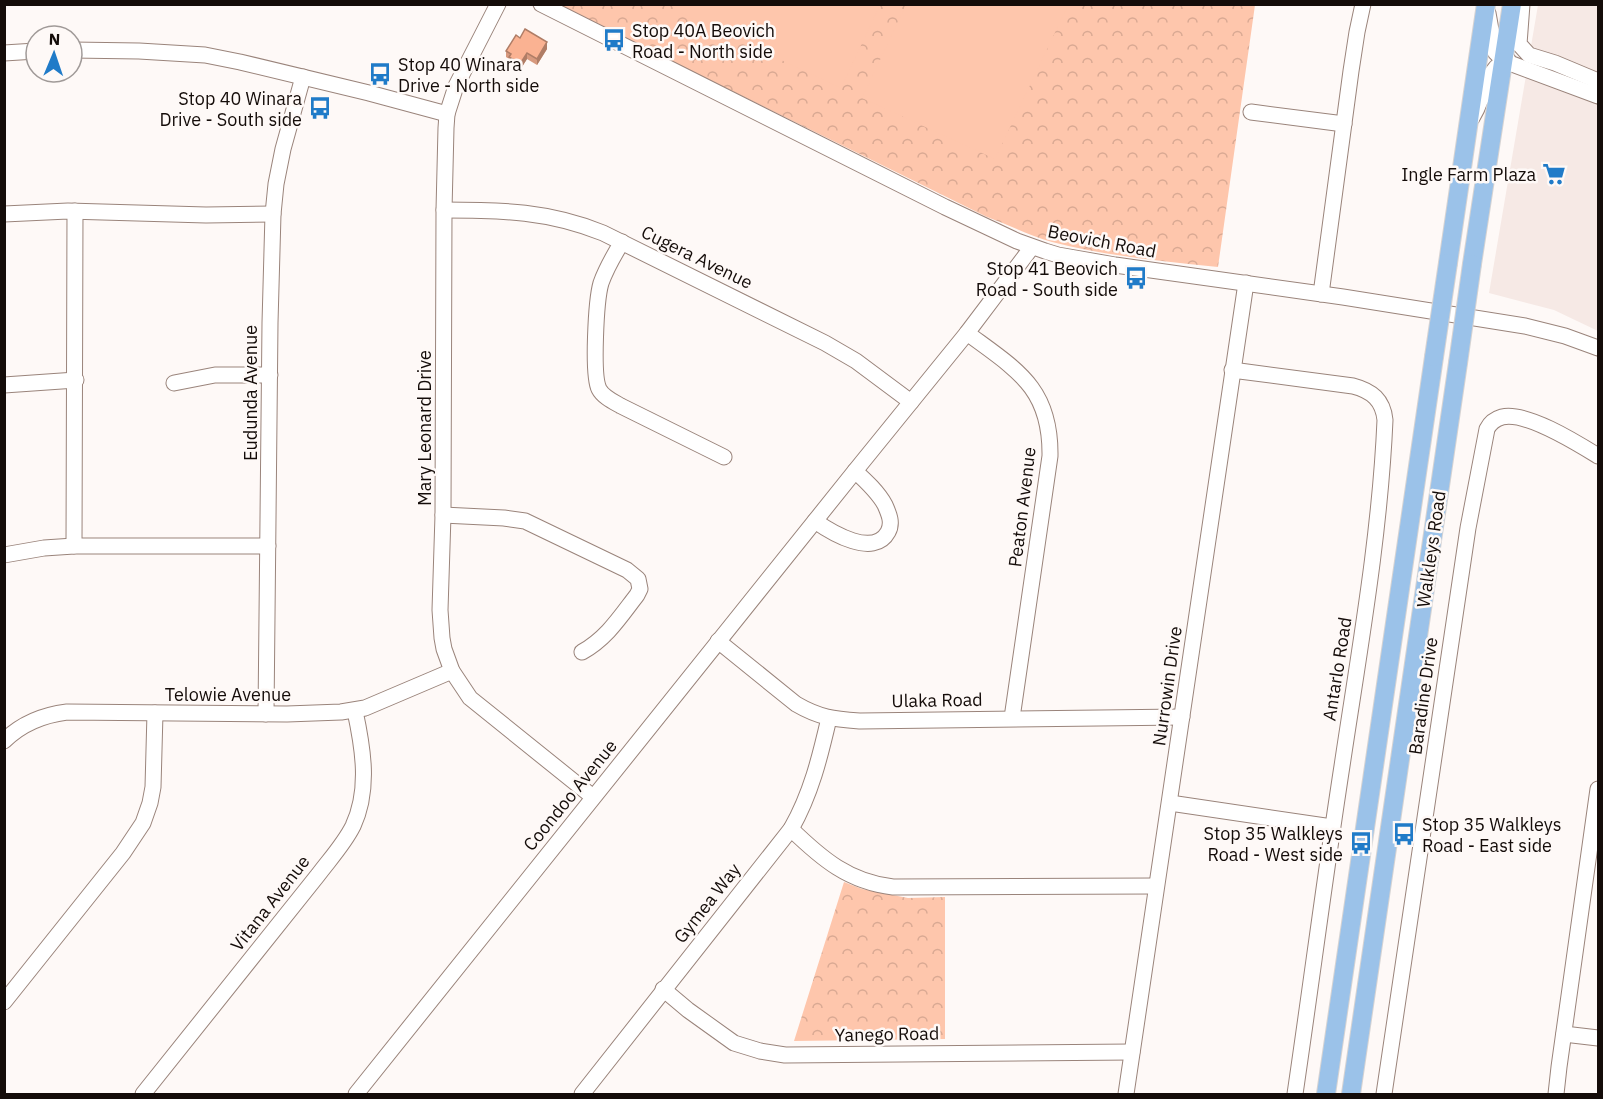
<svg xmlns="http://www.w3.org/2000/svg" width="1603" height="1099" font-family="'IBM Plex Sans',sans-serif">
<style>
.built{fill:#f6e9e5}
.forest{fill:url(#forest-crowns)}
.pitch{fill:#fec6ac}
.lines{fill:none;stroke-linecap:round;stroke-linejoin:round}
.minor-casing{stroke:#9a847b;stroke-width:17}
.major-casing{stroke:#d5d3d3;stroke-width:20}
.minor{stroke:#fff;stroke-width:15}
.major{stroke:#9bc2e9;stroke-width:18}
.major-bridge-casing{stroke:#d5d3d3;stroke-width:20;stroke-linecap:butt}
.major-bridge{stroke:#9bc2e9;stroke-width:18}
.wall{fill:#d7997e}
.shaded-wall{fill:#af7d66}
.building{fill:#fab292;stroke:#af7d66;stroke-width:1.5}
.labels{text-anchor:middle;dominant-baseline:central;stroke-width:5;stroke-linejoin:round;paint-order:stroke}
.poi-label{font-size:18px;fill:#140c09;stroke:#fef9f7;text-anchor:end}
.street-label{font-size:18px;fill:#140c09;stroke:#fef9f7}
</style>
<defs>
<pattern id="forest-crowns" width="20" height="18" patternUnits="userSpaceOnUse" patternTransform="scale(1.5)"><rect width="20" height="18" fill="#fec6ac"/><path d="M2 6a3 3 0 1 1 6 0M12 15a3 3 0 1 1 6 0" fill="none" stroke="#d9a993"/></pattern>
</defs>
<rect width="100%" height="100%" fill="#fef9f7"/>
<!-- built -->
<polygon class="built" points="1538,5 1598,5 1598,331 1554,310 1489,293"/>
<!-- forest -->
<g class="forest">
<path d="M558 5H1255L1218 267C1162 261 1106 256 1052 242 1030 236 1009 225 987 217Z"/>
<polygon points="844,882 862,889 908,898 945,897 945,1039 794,1041"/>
</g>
<!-- pitch -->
<g class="pitch">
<polygon points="685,5 880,4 880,5 841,88 681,13"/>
<polygon points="906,5 1068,5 995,159 862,98"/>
</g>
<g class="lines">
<!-- minor casing -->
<g class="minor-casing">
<g id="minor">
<polyline points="498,4 456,86 447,114 446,128 444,210 443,515 440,610 442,638 444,649 452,671 470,698 593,797"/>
<polyline points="541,4 945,207 1017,241 1045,251 1058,255 1115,265 1343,297 1525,326 1565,336 1598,348"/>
<polyline points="1522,4 1519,44 1529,55 1555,63 1598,81"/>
<polyline points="1488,13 1495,52 1504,61 1598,96"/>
<polyline points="72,50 139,51 205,55 240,62 369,93 447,114"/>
<polyline points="4,53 36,51"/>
<polyline points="1251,112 1344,124"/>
<path d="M1472 118C1475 113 1478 107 1480 101 1488 85 1489 66 1508 60"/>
<path d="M444 210C502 210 549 211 603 233L825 343 856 361 911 402"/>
<polyline points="4,214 68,211 206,215 273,214"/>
<path d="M622 242C614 255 606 269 601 283 596 300 592 375 599 389 603 397 614 402 621 406L724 457"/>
<polyline points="1321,294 1351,71 1357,32 1363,4"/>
<path d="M967 333C1017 370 1051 388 1050 456L1012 718"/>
<path d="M1232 370 1353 386C1372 391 1383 400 1385 420 1380 536 1359 652 1342 766 1325 876 1311 985 1295 1094"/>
<polyline points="174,383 215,375 270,375"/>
<polyline points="4,385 76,380"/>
<path d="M443 515 504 518 525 521 627 570 638 579 640 589 637 595C620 617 607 638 582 652"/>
<path d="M815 521C832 533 874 558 888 532 893 523 889 514 885 505 878 492 866 481 855 471"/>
<polyline points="74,546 75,211"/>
<polyline points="4,555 44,548 74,546 268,546"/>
<path d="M718 641 796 704C820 718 834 719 860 721L1182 717"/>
<polyline points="266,714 270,323 273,214 276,184 283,149 303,77"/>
<path d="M4 741C22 723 43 715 67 712L287 714 341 712 365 708 452 671"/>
<polyline points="1170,803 1332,827"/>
<path d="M791 829C822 859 849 882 893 887L1156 886"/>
<polyline points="663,989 688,1010 734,1043 760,1051 785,1055 1132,1052"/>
<polyline points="4,1002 123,853 143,823 150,803 153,787 155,713"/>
<polyline points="1564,1034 1598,1038"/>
<path d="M143 1094 318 875C330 859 344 844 353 826 370 790 363 748 355 711"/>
<polyline points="356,1094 855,471 967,333 1032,247"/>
<path d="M582 1094 791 829C811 794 820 757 829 718"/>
<polyline points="1126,1094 1246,283"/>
<path d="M1384 1094 1468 528 1487 429C1490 423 1495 419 1502 417 1526 411 1577 443 1598 456"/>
<polyline points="1556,1094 1559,1067 1598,789"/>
</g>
</g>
<!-- major casing -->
<g class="major-casing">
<g id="major">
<polyline points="1448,263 1486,4"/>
<polyline points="1472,264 1512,4"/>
<polyline points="1326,1094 1434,357"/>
<polyline points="1351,1094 1458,363"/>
</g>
</g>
<!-- minor -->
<use href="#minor" class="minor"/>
<!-- major -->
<use href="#major" class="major"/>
<!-- major-bridge casing -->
<g class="major-bridge-casing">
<g id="major-bridge">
<polyline points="1434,357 1448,263"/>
<polyline points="1458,363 1472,264"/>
</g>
</g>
<!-- major-bridge -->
<use href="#major-bridge" class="major-bridge"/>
</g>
<!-- wall -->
<polygon class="wall" points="520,38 547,49 537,65 527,59 520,70 509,63 509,59 506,57 506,51"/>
<!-- shaded-wall -->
<g class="shaded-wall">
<polygon points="547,42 547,49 537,65 537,59"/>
<polygon points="527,53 527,59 520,70 520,64"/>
</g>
<!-- building -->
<polygon class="building" points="525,29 547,42 537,59 527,53 520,64 509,57 511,54 506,51 516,35 520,38"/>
<!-- icons -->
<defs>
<g id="bus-bare" transform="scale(1.8)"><path d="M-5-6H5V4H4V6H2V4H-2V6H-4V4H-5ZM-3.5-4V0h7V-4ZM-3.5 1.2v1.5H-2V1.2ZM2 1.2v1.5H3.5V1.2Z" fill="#207bc8" stroke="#fef9f7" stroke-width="2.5" paint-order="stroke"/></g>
<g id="supermarket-bare" transform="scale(1.8)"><path d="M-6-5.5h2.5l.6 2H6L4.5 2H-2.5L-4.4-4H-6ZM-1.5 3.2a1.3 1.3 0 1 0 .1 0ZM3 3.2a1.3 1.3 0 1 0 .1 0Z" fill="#207bc8" stroke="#fef9f7" stroke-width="2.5" paint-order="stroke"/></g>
</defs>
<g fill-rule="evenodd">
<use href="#bus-bare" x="614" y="40"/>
<use href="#bus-bare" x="380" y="74"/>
<use href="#bus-bare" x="320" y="108"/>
<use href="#supermarket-bare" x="1554" y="174"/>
<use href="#bus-bare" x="1136" y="278"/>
<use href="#bus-bare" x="1404" y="834"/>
<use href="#bus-bare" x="1361" y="843"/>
</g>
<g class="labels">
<!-- poi labels -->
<g class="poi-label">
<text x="632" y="30" text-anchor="start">Stop 40A Beovich<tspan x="632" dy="21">Road - North side</tspan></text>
<text x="398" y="64" text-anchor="start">Stop 40 Winara<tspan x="398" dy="21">Drive - North side</tspan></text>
<text x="302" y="98">Stop 40 Winara<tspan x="302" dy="21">Drive - South side</tspan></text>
<text x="1536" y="174">Ingle Farm Plaza</text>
<text x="1118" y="268">Stop 41 Beovich<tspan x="1118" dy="21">Road - South side</tspan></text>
<text x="1422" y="824" text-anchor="start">Stop 35 Walkleys<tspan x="1422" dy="21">Road - East side</tspan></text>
<text x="1343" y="833">Stop 35 Walkleys<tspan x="1343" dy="21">Road - West side</tspan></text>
</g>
<!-- street labels -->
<g class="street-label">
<text transform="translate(1102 241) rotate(11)">Beovich Road</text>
<text transform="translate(697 257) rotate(26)">Cugera Avenue</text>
<text transform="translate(250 393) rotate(-90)">Eudunda Avenue</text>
<text transform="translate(424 428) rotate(-90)">Mary Leonard Drive</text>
<text transform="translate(1022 507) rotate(-83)">Peaton Avenue</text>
<text transform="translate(1431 549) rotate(-82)">Walkleys Road</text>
<text transform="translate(1337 669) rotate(-81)">Antarlo Road</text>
<text transform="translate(1167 686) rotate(-82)">Nurrowin Drive</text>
<text x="228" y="694">Telowie Avenue</text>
<text transform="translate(1423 696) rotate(-82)">Baradine Drive</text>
<text transform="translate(937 700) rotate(-1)">Ulaka Road</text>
<text transform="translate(570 795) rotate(-51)">Coondoo Avenue</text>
<text transform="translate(270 903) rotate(-52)">Vitana Avenue</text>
<text transform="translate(707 903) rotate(-52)">Gymea Way</text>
<text transform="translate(887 1034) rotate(-1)">Yanego Road</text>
</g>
</g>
<!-- border -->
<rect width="1603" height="1099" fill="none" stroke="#140c09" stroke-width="12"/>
<!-- north arrow -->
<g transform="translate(54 54) rotate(2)"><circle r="28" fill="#fef9f7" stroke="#a09a98" stroke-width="1.5"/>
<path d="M0-4.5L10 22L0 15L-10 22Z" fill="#207bc8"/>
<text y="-9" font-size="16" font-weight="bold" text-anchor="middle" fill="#140c09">N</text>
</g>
</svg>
